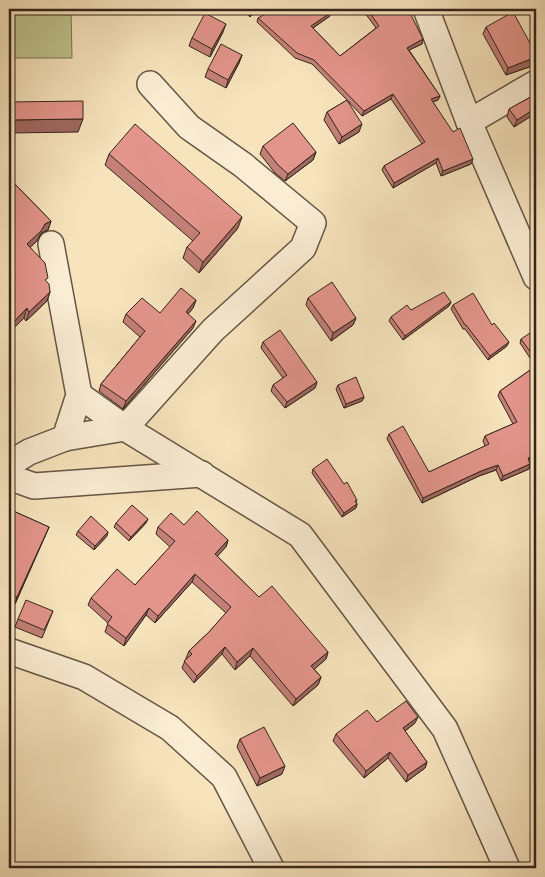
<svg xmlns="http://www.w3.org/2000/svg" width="545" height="877" font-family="'Old Standard TT',serif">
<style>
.green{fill:#bfc48f;stroke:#7a7456}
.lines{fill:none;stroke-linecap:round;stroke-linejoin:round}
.minor-casing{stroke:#655544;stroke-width:28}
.minor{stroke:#faedd4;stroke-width:25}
.wall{fill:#c38078;stroke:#34251c}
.shaded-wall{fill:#9f6861;stroke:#34251c}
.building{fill:#e3958b;stroke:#34251c}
</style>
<rect width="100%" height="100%" fill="#f7e4bd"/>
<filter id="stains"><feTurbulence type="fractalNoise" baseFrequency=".004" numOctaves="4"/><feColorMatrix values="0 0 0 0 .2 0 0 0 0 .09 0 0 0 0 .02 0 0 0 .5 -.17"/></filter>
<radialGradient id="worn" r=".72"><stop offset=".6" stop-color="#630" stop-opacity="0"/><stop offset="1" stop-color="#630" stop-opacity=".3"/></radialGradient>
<!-- green -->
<polygon class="green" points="9,9 71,9 72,58 9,58"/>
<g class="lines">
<!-- minor casing -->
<g class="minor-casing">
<g id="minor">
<polyline points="426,9 469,122 536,277"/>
<polyline points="469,122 536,83"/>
<polyline points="79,395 125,428 300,535 445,729 507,868"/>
<polyline points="65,438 125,428 213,330 303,248 313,223 243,165 189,127 150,84"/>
<polyline points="9,464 29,452 65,438 79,395 51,244"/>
<polyline points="9,477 34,486 202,474"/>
<polyline points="9,651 84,677 170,728 224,777 271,868"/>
</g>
</g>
<!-- minor -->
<use href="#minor" class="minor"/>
</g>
<!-- wall -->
<g class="wall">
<polygon points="242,9 257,9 250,17"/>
<polygon points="362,9 389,9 392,14 423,39 422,44 409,50 440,96 438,100 433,102 471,164 441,176 436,163 393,188 382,170 384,166 422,144 391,99 362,116 348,101 359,132 339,144 324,120 327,112 347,100 312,64 295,58 257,22 258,18 330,16 313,28 340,56 376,28"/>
<polygon points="486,27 535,65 506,75 483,34"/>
<polygon points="223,32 210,57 189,46 192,38"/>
<polygon points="242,55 239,63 226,88 205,77 208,69"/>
<polygon points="536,94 536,113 514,127 507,117 509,109"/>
<polygon points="263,146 316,152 313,160 285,181 275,173 260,154"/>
<polygon points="109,154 238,228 199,273 183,258 187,247 193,241 105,165"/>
<polygon points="9,173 9,178 51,221 48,230 41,233 37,241 30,247 46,282 50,292 47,301 26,321 24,318 9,333"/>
<polygon points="308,298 356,318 353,325 331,341 306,305"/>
<polygon points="196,300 193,308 188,314 193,328 123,409 99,391 101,384 140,337 123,322 126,314 160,313"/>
<polygon points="451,302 449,306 403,340 389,321 391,317 411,310"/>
<polygon points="453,305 492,325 507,346 488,360 465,329 463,329 451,309"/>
<polygon points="521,339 536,354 530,358 520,343"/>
<polygon points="263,342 317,382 315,388 285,408 271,391 273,385 283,378 261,348"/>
<polygon points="536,366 529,469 501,481 496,470 479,476 422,503 387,439 389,434 429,472 485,446 483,441 485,436 513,424 498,396 500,391"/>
<polygon points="338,385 364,397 362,401 344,408 336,389"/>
<polygon points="313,469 357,500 356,502 357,504 356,508 342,517 312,473"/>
<polygon points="9,506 11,510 49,527 15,604 9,601"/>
<polygon points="116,523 146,523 129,541 114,527"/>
<polygon points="184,525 228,540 226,547 217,556 259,597 328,652 326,659 314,669 321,677 318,685 293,706 250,656 235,670 222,654 194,683 182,668 189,651 209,632 226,613 192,582 155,623 146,615 124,646 105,632 108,623 88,605 91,598 135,585 170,547 156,534 158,527"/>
<polygon points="78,531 107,536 94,550 76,535"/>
<polygon points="53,611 42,638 15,627 18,619"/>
<polygon points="377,722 415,723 405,731 427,762 425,768 406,782 388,758 364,778 333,741 336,734"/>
<polygon points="240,739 282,774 257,786 237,747"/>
</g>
<!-- shaded-wall -->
<g class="shaded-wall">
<polygon points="255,9 257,9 250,17 252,13"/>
<polygon points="332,12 330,16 310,30 311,26"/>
<polygon points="226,24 223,32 210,57 212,49"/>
<polygon points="423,39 422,44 405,52 407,48"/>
<polygon points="242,55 239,63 226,88 228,80"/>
<polygon points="536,57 536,61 535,65 506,75 508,68"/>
<polygon points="393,94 391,99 362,116 364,111"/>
<polygon points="440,96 438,100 430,103 431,99"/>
<polygon points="536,108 536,113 514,127 517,120"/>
<polygon points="83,119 78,132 9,133 9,120"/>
<polygon points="362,124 359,132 339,144 342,137"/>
<polygon points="316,152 313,160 285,181 288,174"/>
<polygon points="438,158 436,163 393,188 394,183"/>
<polygon points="473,159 471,164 441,176 443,171"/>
<polygon points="242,217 238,228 199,273 203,262"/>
<polygon points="51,221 48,230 41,233 37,241 24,253 27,244 45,224"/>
<polygon points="50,292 47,301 26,321 29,312"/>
<polygon points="196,300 193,308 183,320 186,312"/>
<polygon points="451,302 449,306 403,340 405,336"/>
<polygon points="27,308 24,318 9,333 9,327"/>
<polygon points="356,318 353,325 331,341 333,333"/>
<polygon points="196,321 193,328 123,409 126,401"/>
<polygon points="509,342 507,346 488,360 490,356"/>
<polygon points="536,351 536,354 530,358 532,354"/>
<polygon points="317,382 315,388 285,408 287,402"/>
<polygon points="364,397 362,401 344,408 346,404"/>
<polygon points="536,456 536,461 526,463 528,458"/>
<polygon points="530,464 529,469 501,481 503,476"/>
<polygon points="498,465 496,470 479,476 422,503 423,498 481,471"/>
<polygon points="357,504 356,508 342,517 344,513"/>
<polygon points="148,519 146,523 129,541 131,537"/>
<polygon points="49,527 46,534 15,604 17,597"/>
<polygon points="108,532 107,536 94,550 95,546"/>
<polygon points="228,540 226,547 212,562 215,554"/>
<polygon points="195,574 192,582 155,623 158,616"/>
<polygon points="149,608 146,615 124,646 126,638"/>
<polygon points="225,647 222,654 194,683 197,676"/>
<polygon points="253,648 250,656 235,670 237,662"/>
<polygon points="328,652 326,659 309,674 311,666"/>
<polygon points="321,677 318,685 293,706 296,699"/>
<polygon points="418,717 415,723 401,734 403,728"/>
<polygon points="390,752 388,758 364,778 366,771"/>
<polygon points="427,762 425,768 406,782 408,775"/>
<polygon points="285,766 282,774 257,786 260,778"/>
</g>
<!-- building -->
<g class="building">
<polygon points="248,9 255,9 252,13"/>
<polygon points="274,9 330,9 332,12 311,26 340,56 379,26 367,9 389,9 392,14 402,9 408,9 423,39 407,48 440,96 431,99 453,132 460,128 473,159 443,171 438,158 394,183 384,166 425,142 393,94 364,111 314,60 297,53 258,18"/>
<polygon points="513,12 536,54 536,57 508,68 486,27"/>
<polygon points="205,13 226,24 212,49 192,38"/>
<polygon points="221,44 242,55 228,80 208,69"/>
<polygon points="536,94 536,108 517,120 509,109"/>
<polygon points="347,100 362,124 342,137 327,112"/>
<polygon points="83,101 83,119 9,120 9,102"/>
<polygon points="293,123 316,152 288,174 278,165 263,146"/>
<polygon points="135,124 242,217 203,262 187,247 200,233 109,154"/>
<polygon points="9,173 9,178 51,221 45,224 41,231 27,244 45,263 48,278 45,280 49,284 50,292 29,312 27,308 9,327 9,274 14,269 9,264"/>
<polygon points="332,282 356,318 333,333 308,298"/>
<polygon points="181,288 196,300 186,312 196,321 126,401 101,384 145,331 126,314 142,298 160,313"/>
<polygon points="444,292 451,302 405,336 391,317 407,305 411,310"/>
<polygon points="473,293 492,325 494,323 509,342 490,356 466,325 465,325 453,305"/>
<polygon points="536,329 536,351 532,354 521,339"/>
<polygon points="280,330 317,382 287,402 273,385 287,375 263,342"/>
<polygon points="536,366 536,456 528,458 530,464 503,476 498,465 481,471 423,498 389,434 403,426 429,472 489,444 485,436 517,422 500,391"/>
<polygon points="356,377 364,397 346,404 338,385"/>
<polygon points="327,459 344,484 347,482 357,500 355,501 357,504 344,513 313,469"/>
<polygon points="132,505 148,519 131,537 116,523"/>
<polygon points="9,506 12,507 11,510 49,527 17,597 9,593"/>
<polygon points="197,511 228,540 215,554 259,597 272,586 328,652 311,666 321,677 296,699 253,648 237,662 225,647 197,676 184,661 192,654 189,651 209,632 231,607 195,574 158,616 149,608 126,638 107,624 112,617 91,598 117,569 135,585 175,541 158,527 171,513 184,525"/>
<polygon points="91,516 108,532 95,546 78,531"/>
<polygon points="26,600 53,611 44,630 18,619"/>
<polygon points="406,701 418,717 403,728 427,762 408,775 390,752 366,771 336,734 367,710 377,722"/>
<polygon points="264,727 285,766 260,778 240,739"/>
</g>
<!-- margin -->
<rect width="545" height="877" fill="none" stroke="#f7e4bd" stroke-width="30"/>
<rect x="10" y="10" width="525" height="857" fill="none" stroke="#34251c" stroke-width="2.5"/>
<rect x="15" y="15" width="515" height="847" fill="none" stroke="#34251c"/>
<rect width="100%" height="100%" filter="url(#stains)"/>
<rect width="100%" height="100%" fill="url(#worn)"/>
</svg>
